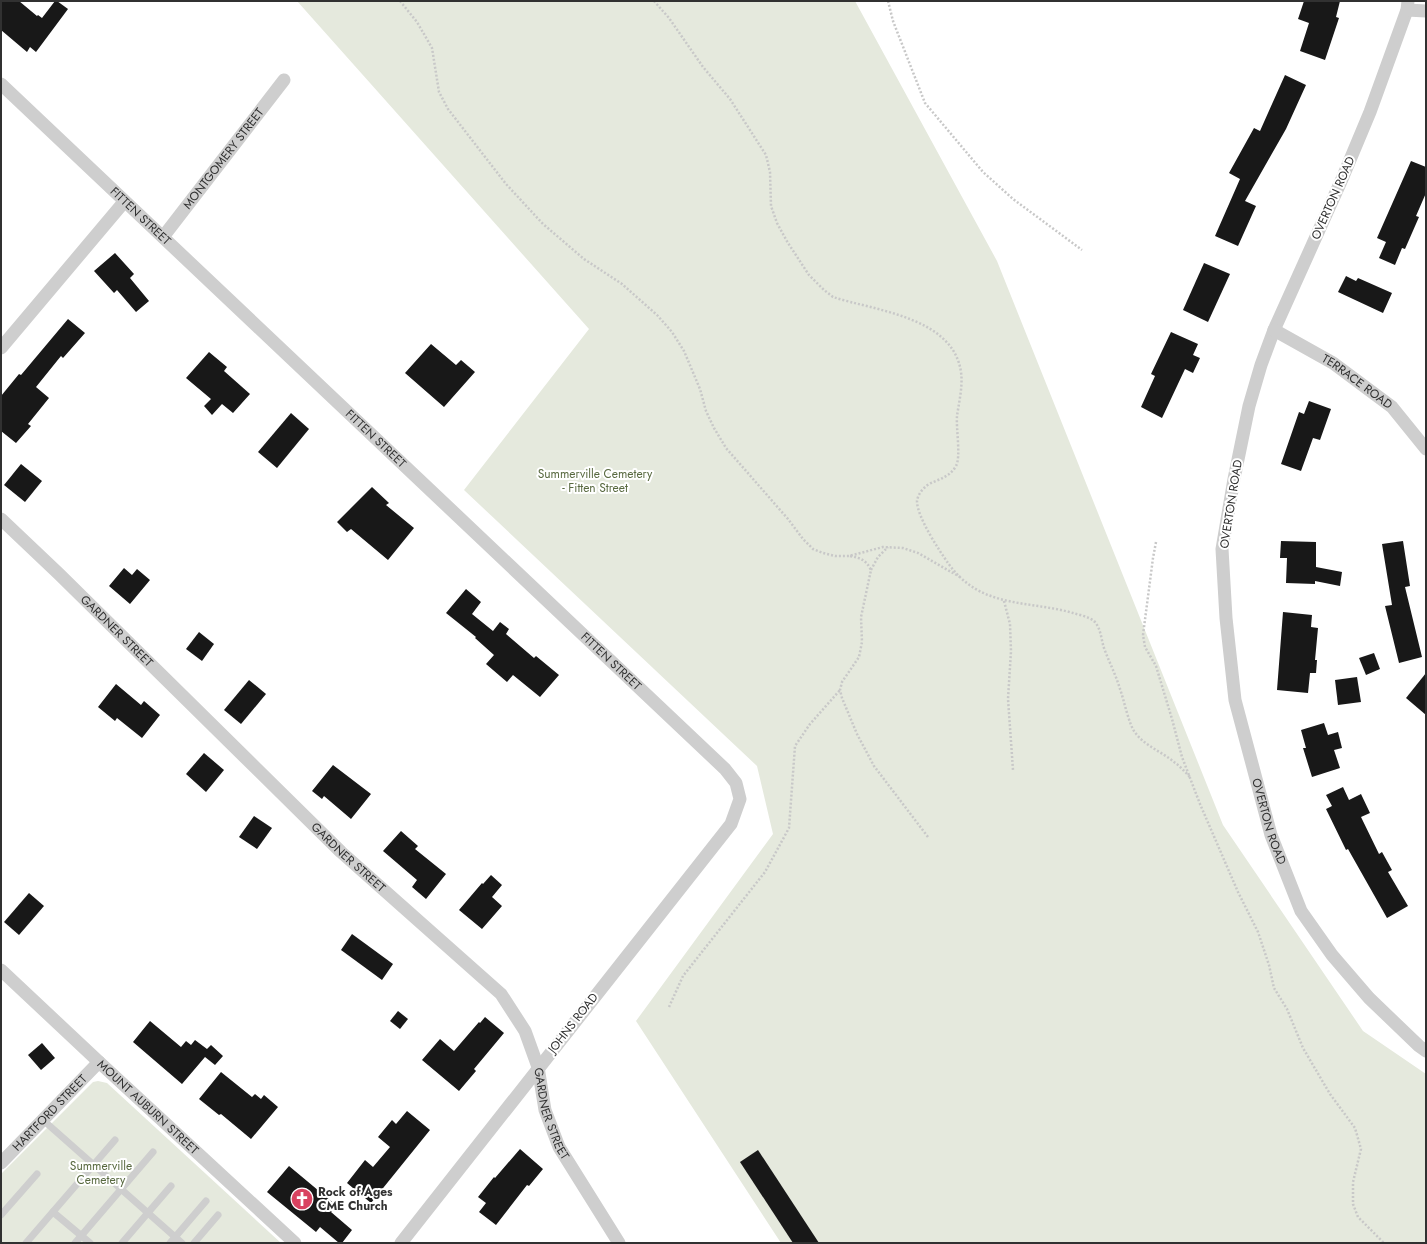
<svg xmlns="http://www.w3.org/2000/svg" width="1427" height="1244" font-family="Jost,sans-serif">
<style>
.green{fill:#e5e9dd}
.building{fill:#181818}
.lines{fill:none;stroke-linecap:round;stroke-linejoin:round}
.path{stroke:#c8c8c8;stroke-width:2.5;stroke-dasharray:2 2;stroke-linecap:butt}
.service{stroke:#cecece;stroke-width:7}
.minor{stroke:#cecece;stroke-width:13}
.labels{text-anchor:middle;dominant-baseline:central;stroke-width:4;stroke-linejoin:round;paint-order:stroke}
.street-label{font-size:12px;fill:#313131;stroke:#fff}
.park-label{font-size:12px;fill:#596a41;stroke:#fff}
.poi-label{font-size:12px;font-weight:bold;fill:#313131;stroke:#fff;text-anchor:start}
</style>
<rect width="100%" height="100%" fill="#fff"/>
<!-- green -->
<g class="green">
<polygon points="297,1 855,1 997,261 1223,825 1363,1031 1426,1074 1426,1243 781,1243 636,1021 773,834 757,766 464,490 589,329"/>
<polygon points="98,1081 107,1083 281,1243 1,1243 1,1174 93,1082"/>
</g>
<!-- building -->
<g class="building">
<polygon points="1,1 19,1 37,16 38,15 42,18 55,1 57,1 68,9 36,52 30,47 27,52 1,30"/>
<polygon points="1304,1 1340,1 1336,17 1339,18 1325,60 1300,51 1309,23 1298,19"/>
<polygon points="1285,75 1306,85 1286,129 1245,201 1256,206 1238,246 1215,236 1240,179 1229,173 1254,128 1260,131"/>
<polygon points="1411,161 1426,167 1426,193 1416,216 1419,217 1405,249 1402,248 1395,265 1379,258 1386,242 1377,238"/>
<polygon points="115,253 134,274 130,278 149,301 136,312 117,290 114,293 94,271"/>
<polygon points="1204,263 1230,274 1208,322 1183,310"/>
<polygon points="1346,276 1356,281 1358,278 1392,293 1383,313 1338,292"/>
<polygon points="68,319 85,333 63,358 61,356 36,387 49,398 28,424 31,426 16,443 1,431 1,396 19,374 21,375"/>
<polygon points="1171,332 1198,344 1193,355 1200,358 1193,373 1185,369 1162,418 1141,407 1155,376 1151,374"/>
<polygon points="431,344 456,365 461,360 475,372 444,407 405,373"/>
<polygon points="209,352 227,367 224,371 250,394 233,413 222,404 212,415 204,406 211,399 186,378"/>
<polygon points="1309,401 1331,409 1320,440 1313,438 1301,471 1281,464 1299,412 1304,414"/>
<polygon points="291,413 309,429 277,468 258,452"/>
<polygon points="21,464 42,481 25,502 4,485"/>
<polygon points="372,487 389,503 386,505 414,528 388,560 351,529 347,532 337,522"/>
<polygon points="1281,541 1316,542 1316,567 1342,572 1340,586 1315,581 1315,584 1286,583 1287,558 1280,558"/>
<polygon points="1403,541 1410,586 1405,587 1422,657 1399,663 1385,606 1392,605 1382,544"/>
<polygon points="124,568 132,575 137,569 150,580 130,604 109,586"/>
<polygon points="466,589 481,602 472,614 493,631 500,622 509,629 506,634 534,658 536,656 559,675 540,697 513,675 507,682 486,664 494,655 475,638 476,637 446,613"/>
<polygon points="1283,612 1312,615 1311,627 1318,628 1315,660 1317,660 1316,673 1310,673 1308,693 1277,690"/>
<polygon points="199,632 214,644 202,661 186,649"/>
<polygon points="1374,653 1380,669 1366,675 1359,658"/>
<polygon points="1426,673 1426,715 1406,698"/>
<polygon points="1357,677 1361,702 1338,705 1335,680"/>
<polygon points="249,680 266,694 241,724 224,710"/>
<polygon points="116,684 141,705 144,701 160,715 142,738 117,718 115,721 98,707"/>
<polygon points="1324,723 1328,735 1338,732 1342,748 1334,750 1340,768 1312,777 1303,748 1306,748 1301,730"/>
<polygon points="204,753 224,770 206,792 186,774"/>
<polygon points="333,765 371,794 351,819 324,796 322,799 312,791"/>
<polygon points="1343,787 1349,800 1361,794 1370,813 1361,817 1379,854 1382,852 1392,870 1388,872 1408,906 1387,918 1348,849 1346,850 1326,809 1332,806 1326,795"/>
<polygon points="254,816 272,828 257,849 239,837"/>
<polygon points="401,831 418,846 415,849 446,874 426,899 412,887 417,880 383,851"/>
<polygon points="491,875 502,885 492,897 502,906 482,929 459,910 482,883 483,884"/>
<polygon points="29,893 44,906 19,935 4,922"/>
<polygon points="352,934 393,964 382,980 341,950"/>
<polygon points="398,1011 408,1019 400,1029 390,1021"/>
<polygon points="485,1017 504,1033 474,1069 476,1071 459,1091 422,1060 440,1039 454,1051 479,1022 480,1023"/>
<polygon points="150,1021 181,1047 186,1041 191,1045 195,1040 207,1049 211,1045 223,1056 215,1065 205,1057 182,1084 133,1042"/>
<polygon points="42,1043 55,1058 41,1070 28,1055"/>
<polygon points="221,1072 252,1097 255,1094 261,1099 264,1095 278,1107 251,1139 221,1114 219,1115 199,1099"/>
<polygon points="407,1111 430,1130 371,1203 347,1183 365,1160 373,1167 390,1147 378,1137 392,1120 396,1124"/>
<polygon points="520,1149 543,1169 529,1186 527,1185 496,1225 479,1212 486,1203 478,1197 494,1177 495,1178"/>
<polygon points="758,1150 819,1243 793,1243 740,1162"/>
<polygon points="289,1166 337,1206 331,1212 352,1230 342,1243 339,1243 320,1227 316,1232 267,1192"/>
</g>
<g class="lines">
<!-- path -->
<g class="path">
<polyline points="400,1 417,22 432,48 439,92 448,109 506,184 543,224 584,259 622,284 657,315 672,332 684,351 700,389 706,411 714,428 726,448 788,519 803,539 813,549 823,553 835,556 849,556 883,547 903,548 918,553 960,577"/>
<path d="M654 1 669 18 703 67 730 99 766 155 770 172 771 206 777 223 788 243 809 275 824 290 833 297C876 311 953 317 961 372 963 386 959 402 957 416 956 429 961 457 956 466 950 477 939 479 929 484 923 488 918 494 917 501 917 517 939 550 948 563 980 609 1028 600 1073 613 1080 615 1089 617 1094 621 1101 628 1101 639 1104 648 1109 662 1116 675 1120 689 1124 700 1128 721 1134 731 1144 746 1161 751 1174 762 1180 766 1185 772 1190 777"/>
<polyline points="888,1 893,21 925,103 983,172 1013,199 1082,250"/>
<polyline points="1156,542 1153,558 1143,635 1145,647 1156,666 1172,719 1182,757 1200,804 1238,892 1258,932 1269,965 1274,988 1287,1009 1303,1048 1330,1094 1355,1128 1361,1149 1353,1182 1353,1204 1358,1217 1384,1243"/>
<path d="M850 556C861 558 866 560 871 570L861 617 862 642 859 657 842 682 840 690 842 698 857 734 874 766 928 837"/>
<polyline points="871,570 878,557 888,547"/>
<polyline points="1004,601 1010,624 1011,651 1008,699 1013,770"/>
<polyline points="669,1007 683,976 765,872 789,828 795,746 810,724 840,690"/>
</g>
<!-- service -->
<g class="service">
<polyline points="43,1120 182,1243"/>
<polyline points="53,1212 90,1243"/>
<polyline points="1,1215 37,1174"/>
<polyline points="26,1243 115,1140"/>
<polyline points="75,1243 153,1152"/>
<polyline points="122,1243 171,1186"/>
<polyline points="170,1243 206,1201"/>
<polyline points="194,1243 218,1215"/>
</g>
<!-- minor -->
<g class="minor">
<path id="s1" d="M1408 1 1407 10 1370 112 1342 179 1274 330 1261 365 1249 406 1234 479 1222 549 1226 618 1235 700 1271 835 1301 911 1332 955 1369 998 1419 1046 1426 1051"/>
<polyline points="1407,10 1426,11"/>
<path id="s2" d="M1 84 725 769 736 783 740 799 731 824 401 1243"/>
<path id="s3" d="M163 237 284 80"/>
<path id="s4" d="M1274 330 1333 363 1392 407 1426 449"/>
<polyline points="1,348 124,202"/>
<path id="s5" d="M1 519 59 574 341 852 501 994 525 1031 538 1067 545 1110 559 1147 619 1243"/>
<path id="s6" d="M1 970 99 1062 295 1243"/>
<path id="s7" d="M1 1163 99 1062"/>
</g>
</g>
<!-- icons -->
<defs>
<g id="church-disc" transform="scale(1.15)"><circle r="9.5" fill="#d94260" stroke="#fff"/><path d="M-1.2-6h2.4v3.5h3.3v2.4h-3.3V6h-2.4V-.1h-3.3v-2.4h3.3Z" fill="#fff"/></g>
</defs>
<g fill-rule="evenodd">
<use href="#church-disc" x="302" y="1199"/>
</g>
<g class="labels">
<!-- street labels -->
<g class="street-label">
<text stroke="none"><textPath href="#s3" startOffset="99">MONTGOMERY STREET</textPath></text>
<text transform="translate(1333 198) rotate(-66)">OVERTON ROAD</text>
<text stroke="none"><textPath href="#s2" startOffset="192">FITTEN STREET</textPath></text>
<text stroke="none"><textPath href="#s4" startOffset="98">TERRACE ROAD</textPath></text>
<text stroke="none"><textPath href="#s2" startOffset="516">FITTEN STREET</textPath></text>
<text transform="translate(1231 504) rotate(-81)">OVERTON ROAD</text>
<text stroke="none"><textPath href="#s5" startOffset="161">GARDNER STREET</textPath></text>
<text stroke="none"><textPath href="#s2" startOffset="840">FITTEN STREET</textPath></text>
<text stroke="none"><textPath href="#s1" startOffset="859">OVERTON ROAD</textPath></text>
<text stroke="none"><textPath href="#s5" startOffset="485">GARDNER STREET</textPath></text>
<text transform="translate(573 1023) rotate(-52)">JOHNS ROAD</text>
<text stroke="none"><textPath href="#s6" startOffset="201">MOUNT AUBURN STREET</textPath></text>
<text stroke="none"><textPath href="#s5" startOffset="821">GARDNER STREET</textPath></text>
<text stroke="none"><textPath href="#s7" startOffset="70">HARTFORD STREET</textPath></text>
</g>
<!-- park labels -->
<g class="park-label">
<text x="595" y="474">Summerville Cemetery<tspan x="595" dy="14">- Fitten Street</tspan></text>
<text x="101" y="1166">Summerville<tspan x="101" dy="14">Cemetery</tspan></text>
</g>
<!-- poi labels -->
<g class="poi-label">
<text x="318" y="1192">Rock of Ages<tspan x="318" dy="14">CME Church</tspan></text>
</g>
</g>
<!-- border -->
<rect width="1427" height="1244" fill="none" stroke="#313131" stroke-width="4"/>
</svg>
